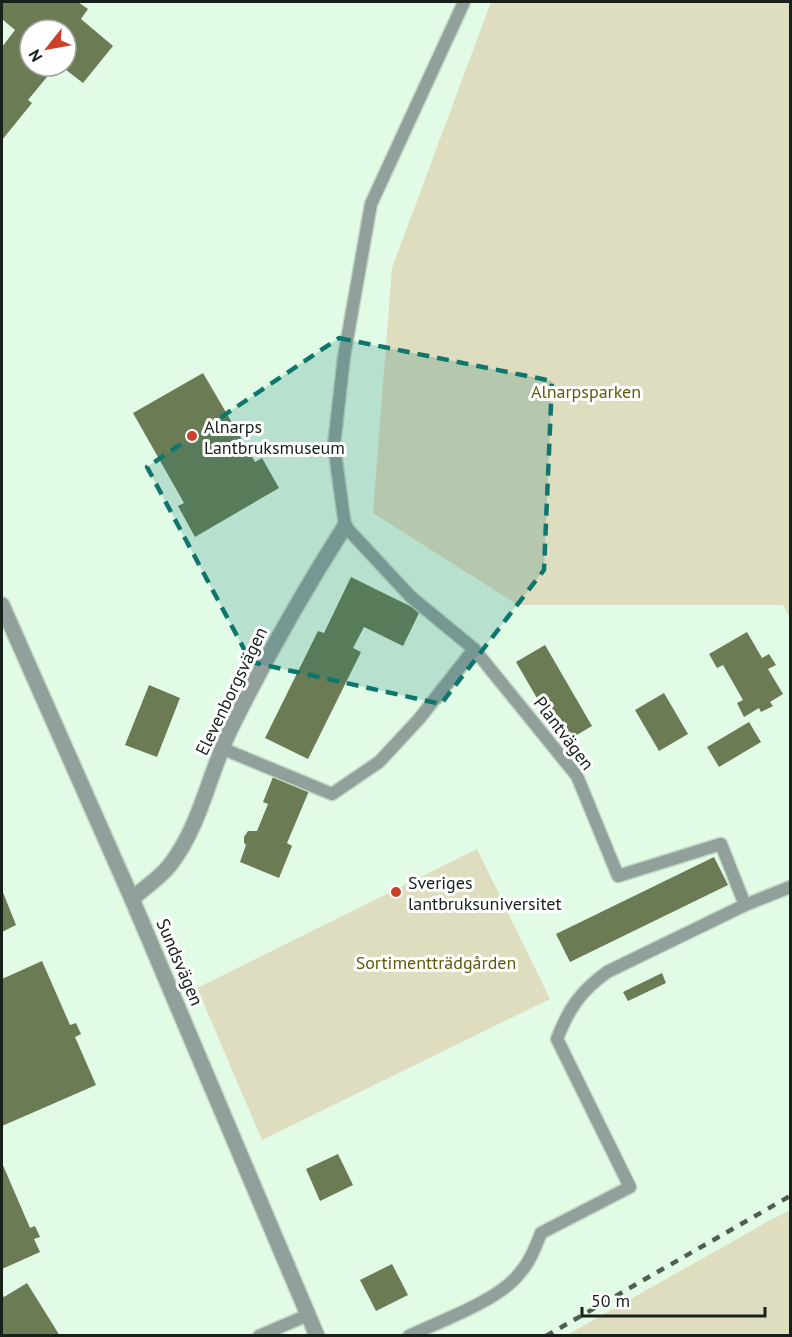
<svg xmlns="http://www.w3.org/2000/svg" width="792" height="1337" font-family="'PT Sans',sans-serif">
<style>
.green{fill:#dfddbf}
.building{fill:#6b7c54}
.lines{fill:none;stroke-linecap:round;stroke-linejoin:round}
.lane-casing{stroke:#c2d8c5;stroke-width:15}
.street-casing{stroke:#c2d8c5;stroke-width:18}
.lane{stroke:#92a09c;stroke-width:12}
.street{stroke:#92a09c;stroke-width:15}
.rail{stroke:#505d52;stroke-width:4.5;stroke-dasharray:8 8;stroke-linecap:butt}
.marked{fill:#0f766e;fill-opacity:0.2;stroke:#0f766e;stroke-width:4.5;stroke-dasharray:12 8;stroke-linejoin:round}
.poi-dot{fill:#cc4029;stroke:#fff;stroke-width:2}
.labels{text-anchor:middle;dominant-baseline:central;stroke-width:6;stroke-linejoin:round;paint-order:stroke}
.park-label{font-size:18px;fill:#61590d;stroke:#fff}
.poi-label{font-size:18px;fill:#172019;stroke:#fff;text-anchor:start}
.street-label{font-size:18px;fill:#172019;stroke:#fff}
</style>
<rect width="100%" height="100%" fill="#e2fbe6"/>
<!-- green -->
<g class="green">
<polygon points="491,2 790,2 790,618 783,605 518,605 373,513 392,268"/>
<polygon points="477,849 550,999 262,1140 197,988"/>
<polygon points="790,1210 790,1335 567,1335 767,1222"/>
</g>
<!-- building -->
<g class="building">
<polygon points="2,2 78,2 88,9 81,19 113,46 83,83 61,66 66,66 66,30 30,30 30,66 56,66 28,100 32,103 2,140 2,47 15,30 2,19"/>
<polygon points="203,373 255,462 262,458 279,488 195,537 178,506 184,503 133,413"/>
<polygon points="351,577 420,611 403,646 364,627 353,648 361,652 308,759 265,738 318,631 324,633"/>
<polygon points="747,632 762,658 769,654 776,665 768,669 783,694 770,702 773,706 761,712 759,708 744,717 737,703 743,700 723,665 717,668 709,654"/>
<polygon points="545,645 592,726 563,743 516,662"/>
<polygon points="149,685 180,698 157,757 125,745"/>
<polygon points="664,693 688,734 659,751 635,710"/>
<polygon points="749,722 761,742 719,767 707,747"/>
<polygon points="273,777 309,791 287,843 292,846 279,878 240,862 246,845 244,843 244,837 248,831 257,831 268,804 263,802"/>
<polygon points="714,857 728,885 570,962 556,934"/>
<polygon points="2,890 16,925 2,932"/>
<polygon points="42,961 70,1025 76,1023 81,1034 75,1037 96,1085 2,1126 2,979"/>
<polygon points="662,973 666,983 628,1001 623,992"/>
<polygon points="338,1154 353,1185 320,1201 306,1169"/>
<polygon points="2,1163 30,1228 35,1226 40,1237 34,1239 40,1252 2,1269"/>
<polygon points="392,1264 408,1295 376,1311 360,1280"/>
<polygon points="27,1283 60,1336 2,1336 2,1293 4,1297"/>
</g>
<g class="lines">
<!-- lane casing -->
<g class="lane-casing">
<g id="lane">
<polyline points="464,2 371,204 344,357 334,445 345,526 411,597 474,649 577,776 618,876 721,844 745,905 790,887"/>
<polyline points="221,748 332,794 379,762 419,719 474,649"/>
<polyline points="259,1336 308,1315"/>
<path d="M409 1336C440 1321 498 1301 519 1274 530 1262 535 1248 541 1233L630 1187 557 1039C569 1008 580 992 607 972L745 905"/>
</g>
</g>
<!-- street casing -->
<g class="street-casing">
<g id="street">
<polyline points="2,605 132,899 317,1336"/>
<path d="M132 899C144 888 160 878 170 865 201 825 209 773 231 728 265 659 303 592 345 526"/>
</g>
</g>
<!-- lane -->
<use href="#lane" class="lane"/>
<!-- street -->
<use href="#street" class="street"/>
<!-- rail -->
<polyline class="rail" points="546,1336 790,1196"/>
</g>
<!-- marked area -->
<path class="marked" d="M339 338 552 381 544 570 441 704 251 662 147 467Z"/>
<!-- markers -->
<g class="poi-dot">
<circle cx="192" cy="436" r="6"/>
<circle cx="396" cy="892" r="6"/>
</g>
<g class="labels">
<!-- park labels -->
<g class="park-label">
<text x="586" y="391">Alnarpsparken</text>
<text x="436" y="962">Sortimentträdgården</text>
</g>
<!-- poi labels -->
<g class="poi-label">
<text x="204" y="426">Alnarps<tspan x="204" dy="21">Lantbruksmuseum</tspan></text>
<text x="408" y="882">Sveriges<tspan x="408" dy="21">lantbruksuniversitet</tspan></text>
</g>
<!-- street labels -->
<g class="street-label">
<text transform="translate(231 691) rotate(-64)">Elevenborgsvägen</text>
<text transform="translate(564 733) rotate(53)">Plantvägen</text>
<text transform="translate(180 962) rotate(67)">Sundsvägen</text>
</g>
</g>
<!-- border -->
<rect width="792" height="1337" fill="none" stroke="#172019" stroke-width="6"/>
<!-- north arrow -->
<g transform="translate(48 48) rotate(239)"><circle r="28" fill="#ffffff" stroke="#a2a6a3" stroke-width="1.5"/>
<path d="M0-4.5L10 22L0 15L-10 22Z" fill="#cc4029"/>
<text y="-9" font-size="16" font-weight="bold" text-anchor="middle" fill="#172019">N</text>
</g>
<!-- scale -->
<path d="M582 1307v9h183v-9" fill="none" stroke="#172019" stroke-width="3"/>
<text x="591" y="1307" font-size="18" fill="#172019" stroke="#ffffff" stroke-width="4.5" paint-order="stroke">50 m</text>
</svg>
